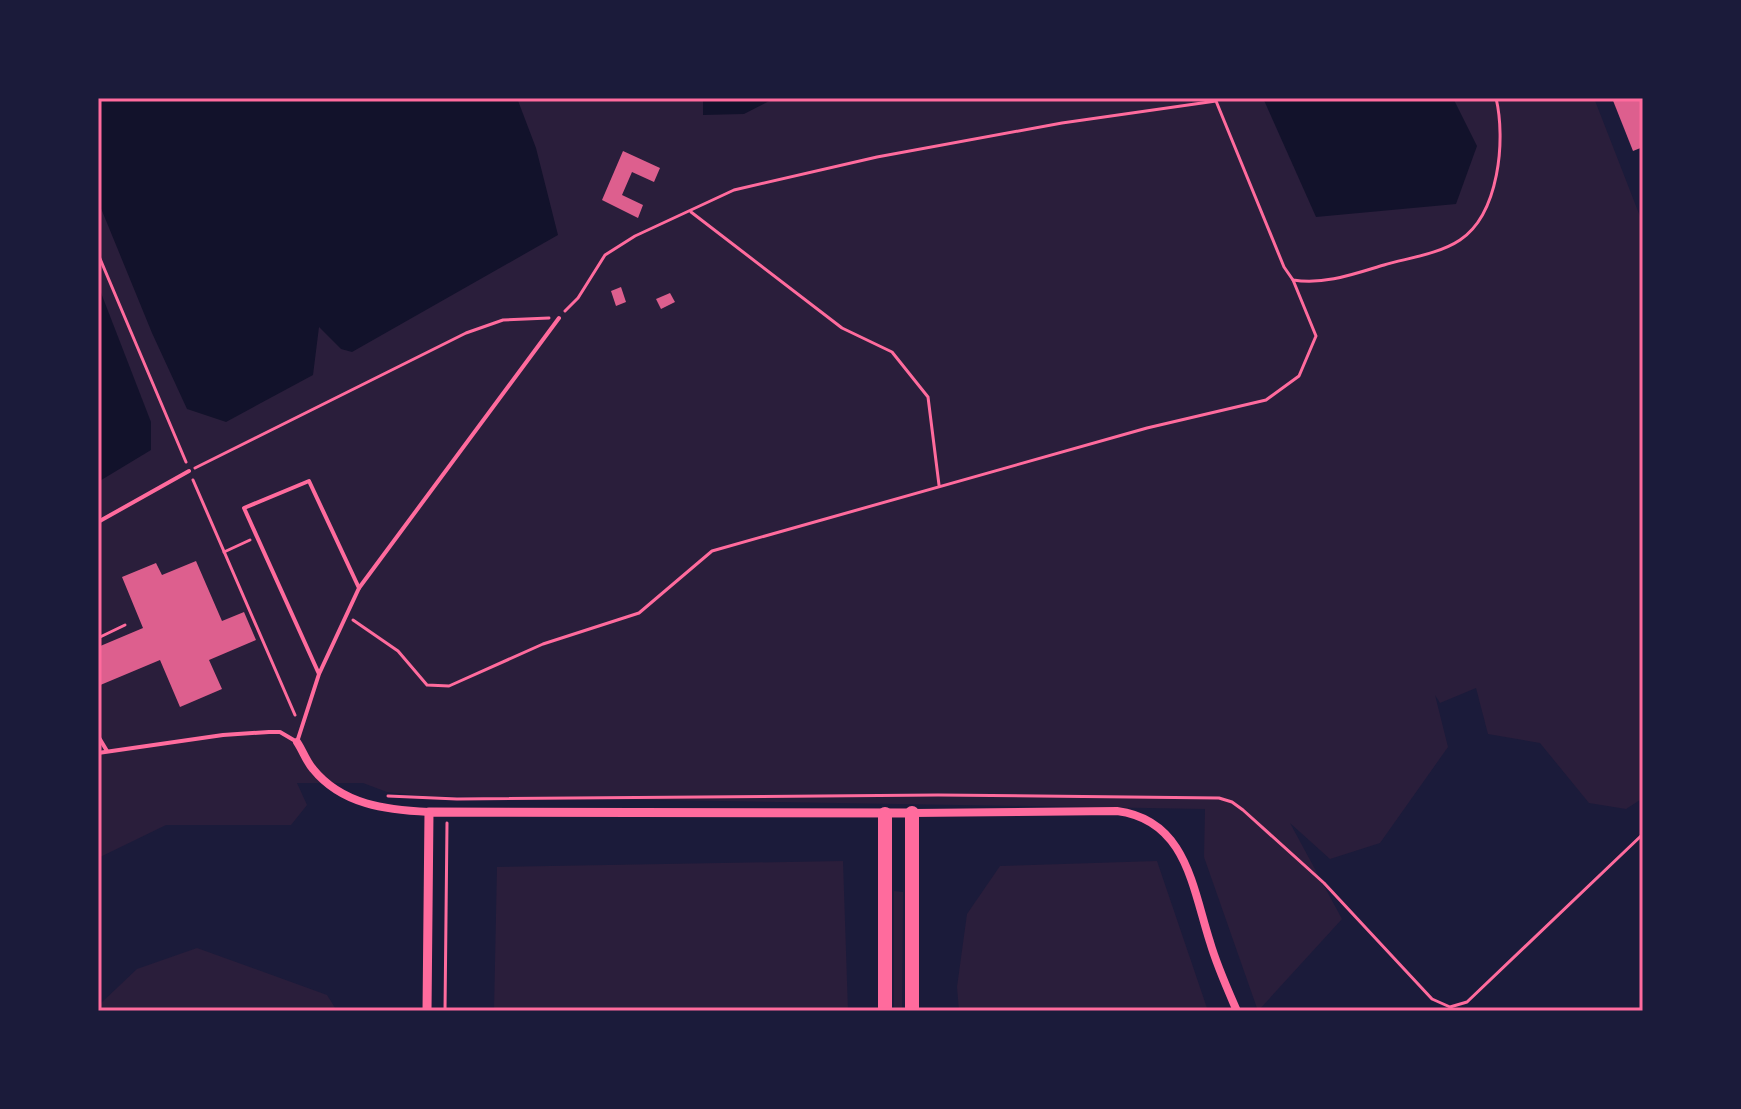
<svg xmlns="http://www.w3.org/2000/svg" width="1741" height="1109" font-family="Arial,sans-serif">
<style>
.green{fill:#2a1e3b}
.water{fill:#12122b}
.building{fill:#dd5f8e}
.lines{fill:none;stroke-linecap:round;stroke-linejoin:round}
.path{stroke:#ff6b9d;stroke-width:3}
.service{stroke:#ff6b9d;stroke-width:4}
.minor{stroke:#ff6b9d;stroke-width:8}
.tertiary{stroke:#ff6b9d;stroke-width:9}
.motorway{stroke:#ff6b9d;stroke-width:14}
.neatline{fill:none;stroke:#ff6b9d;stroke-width:3}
</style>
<rect width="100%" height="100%" fill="#1b1b3a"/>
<!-- green -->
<g class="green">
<polygon points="98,98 1594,98 1643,224 1643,798 1626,809 1589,803 1540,743 1488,734 1476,688 1440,703 1435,695 1448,747 1380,843 1330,859 1290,823 1342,919 1258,1011 1204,857 1205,809 424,796 387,792 363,783 297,783 307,805 291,825 166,825 98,858"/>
<polygon points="843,861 848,1011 494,1011 497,867"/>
<polygon points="1157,861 1208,1011 959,1011 957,987 967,914 1000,866"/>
<polygon points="894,891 903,892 902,1011 894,1011"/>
<polygon points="197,948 327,995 337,1011 98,1011 98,1006 137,969"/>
</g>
<!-- water -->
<g class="water">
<polygon points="98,98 517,98 536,148 558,235 352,352 341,349 319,327 313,375 226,422 187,409 152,333 98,201"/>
<polygon points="703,98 775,98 744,114 703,115"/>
<polygon points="1263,98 1453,98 1477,146 1456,204 1316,217"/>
<polygon points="98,285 151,422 151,450 98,482"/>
</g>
<!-- building -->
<g class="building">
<polygon points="1612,98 1643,98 1643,147 1633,151"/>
<polygon points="623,151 660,168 654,182 632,172 622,195 643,205 638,218 602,200"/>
<polygon points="621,287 626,302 616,306 611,291"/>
<polygon points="670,293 675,302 661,309 656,299"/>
<polygon points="196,561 222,621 244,612 256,640 209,660 222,689 180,707 160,660 98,686 98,647 143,628 122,577 156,563 162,575"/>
</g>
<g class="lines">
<!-- path -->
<g class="path">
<polyline points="691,212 842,328 892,352 928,397 939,485"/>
<polyline points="98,254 186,462"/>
<path d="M565 311 578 298 605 255 635 236 734 190 877 157 1062 123 1216 101 1284 267 1293 280C1325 285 1354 274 1384 265 1408 258 1439 254 1460 240 1499 214 1506 140 1496 98"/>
<polyline points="195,468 466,333 503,320 549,318"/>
<polyline points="193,480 295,715"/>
<polyline points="224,552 250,540"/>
<polyline points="353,620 398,651 427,685 449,686 543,644 639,613 712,551 1147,428 1266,400 1299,376 1316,336 1293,280"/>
<polyline points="98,638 125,625"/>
<polyline points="388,796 457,799 938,795 1219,798 1232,802 1243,810 1324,883 1432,999 1450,1007 1467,1002 1643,834"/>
<polyline points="445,1011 447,823"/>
</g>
<!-- service -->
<g class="service">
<polyline points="98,522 189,471"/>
<polyline points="359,588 559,318"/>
<polyline points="98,736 107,751"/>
<polyline points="98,753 223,735 269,732 280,732 297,742 319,674 359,588 309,481 244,508 319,674"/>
</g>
<!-- minor -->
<g class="minor">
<path d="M297 742C303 751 306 761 313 769 342 805 387 810 429 812"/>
<path d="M912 813 1117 811C1186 820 1192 886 1210 942 1217 966 1227 988 1237 1011"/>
</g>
<!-- tertiary -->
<polyline class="tertiary" points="427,1011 429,812 912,813"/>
<!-- motorway -->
<g class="motorway">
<polyline points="912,813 912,1011"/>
<polyline points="885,1011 885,814"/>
</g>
</g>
<!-- border -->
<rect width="1741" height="1109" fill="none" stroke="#1b1b3a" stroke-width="200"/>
<rect x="100" y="100" width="1541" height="909" class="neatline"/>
</svg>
